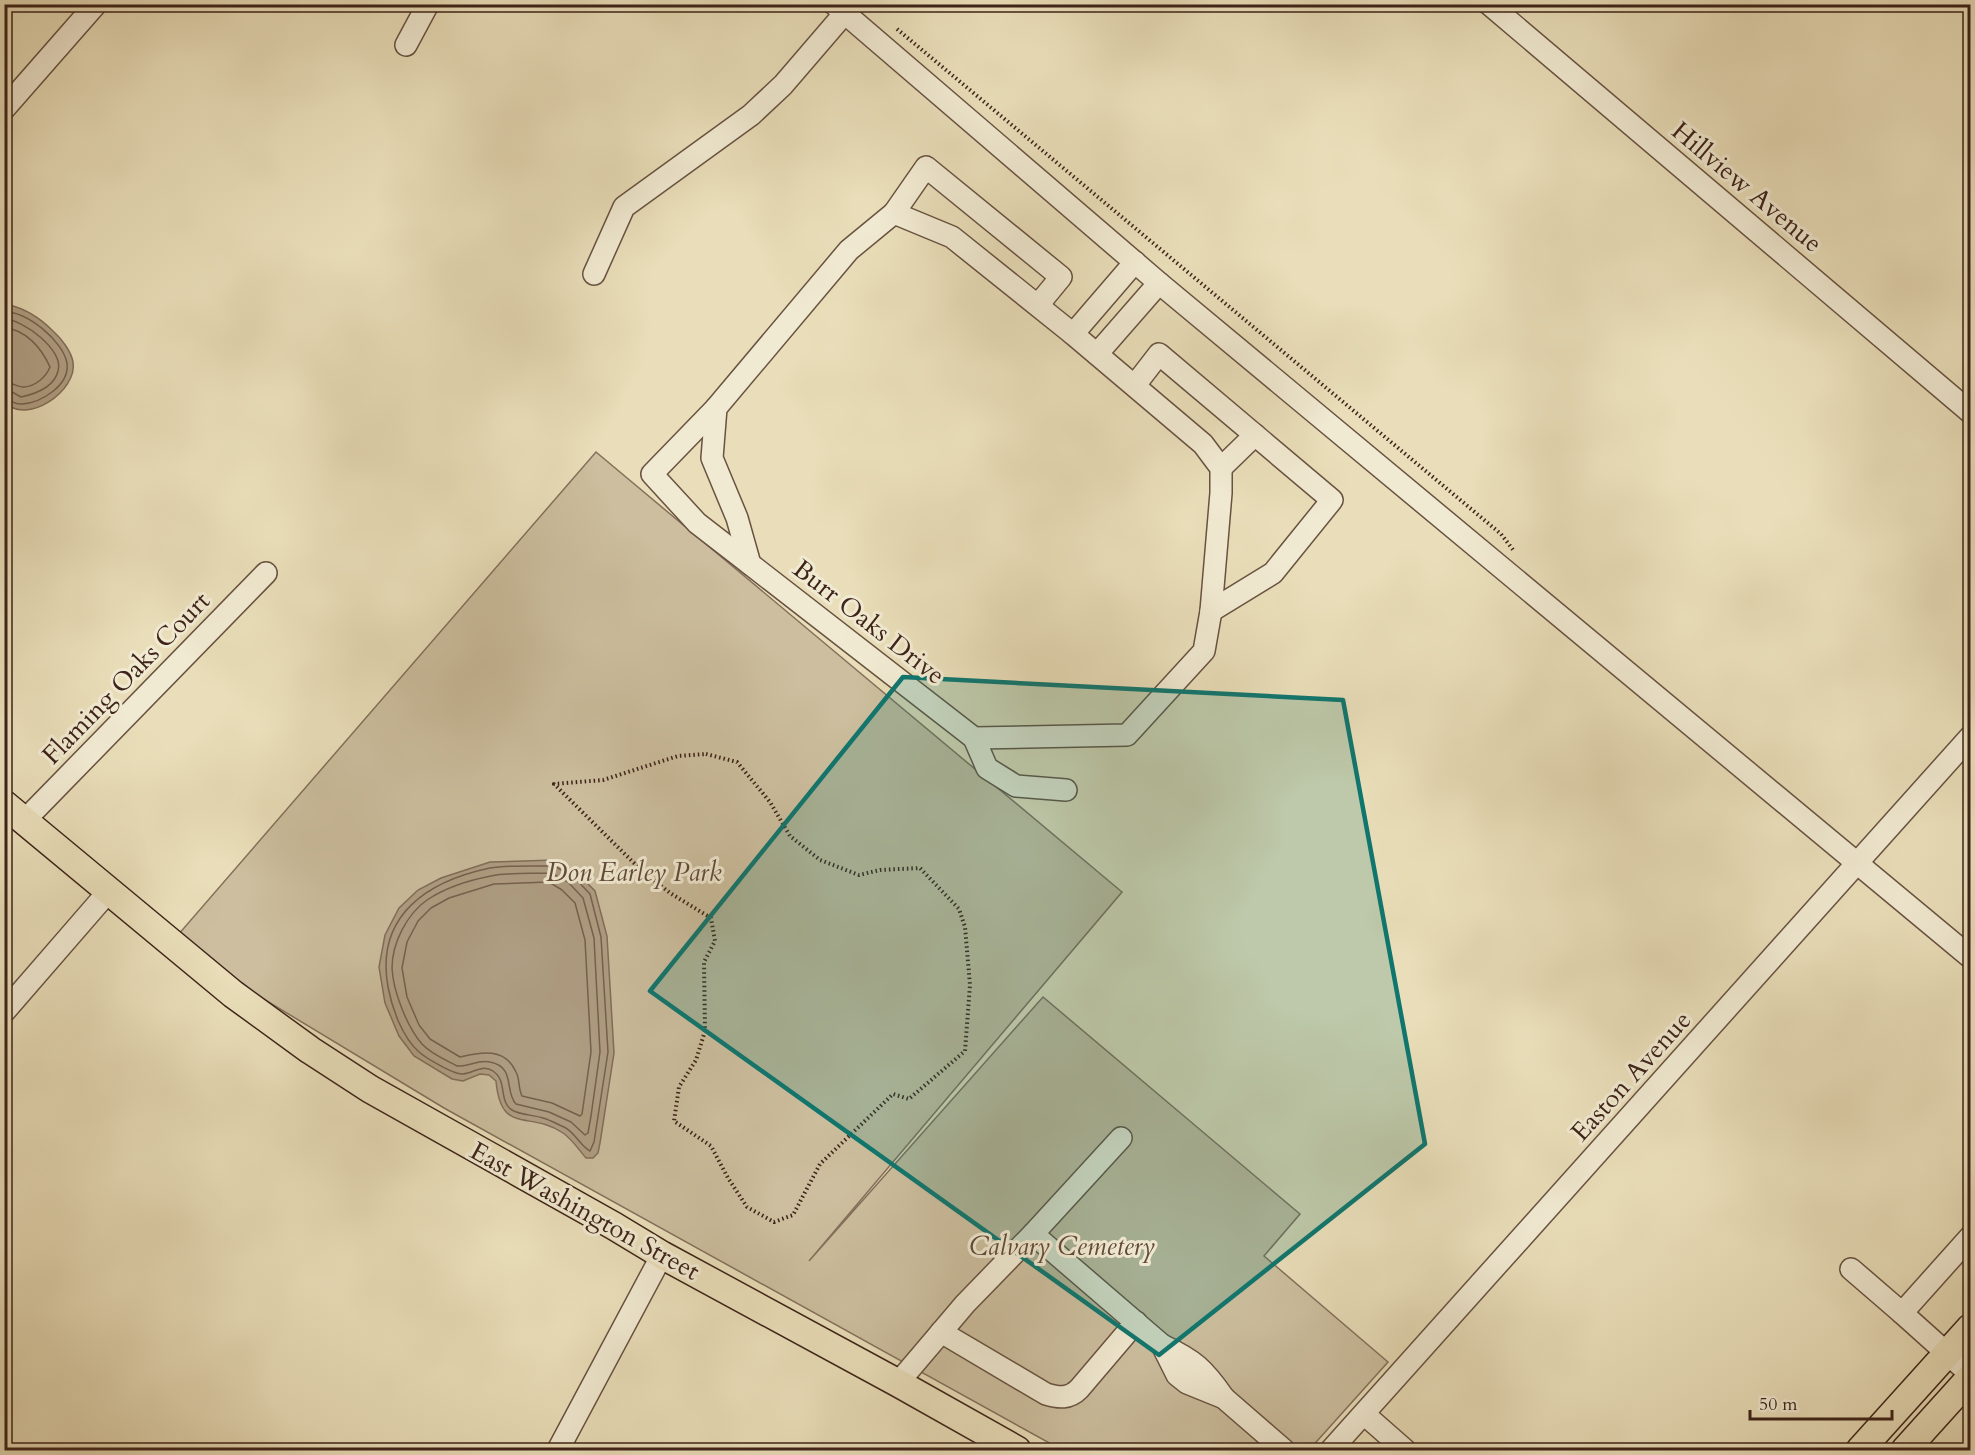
<svg xmlns="http://www.w3.org/2000/svg" width="1975" height="1455" font-family="Cardo,serif">
<style>
.green{fill:#ccbe9e;stroke:#84705c;stroke-width:1.5}
.water{fill:#af9e83;stroke:#816d59;stroke-width:1.5}
.lines{fill:none;stroke-linecap:round;stroke-linejoin:round}
.shore{stroke:#76604e;stroke-width:1.5}
.minor-casing{stroke:#685241;stroke-width:24}
.major-casing{stroke:#3d2319;stroke-width:30}
.path{stroke:#3d2319;stroke-width:4;stroke-dasharray:1.5 3;stroke-linecap:butt}
.minor{stroke:#f1ead2;stroke-width:21}
.major{stroke:#e9deb9;stroke-width:27}
.marked{fill:#0f766e;fill-opacity:0.2;stroke:#0f766e;stroke-width:4.5;stroke-linejoin:round}
.labels{text-anchor:middle;dominant-baseline:central;stroke-width:6;stroke-linejoin:round;paint-order:stroke}
.street-label{font-size:26px;fill:#3d2319;stroke:#f1ead2}
.park-label{font-size:26px;font-style:italic;fill:#614a3a;stroke:#f1ead2}
</style>
<rect width="100%" height="100%" fill="#e9deb9"/>
<filter id="stains"><feTurbulence type="fractalNoise" baseFrequency=".00333" numOctaves="4"/><feColorMatrix values="0 0 0 0 .2 0 0 0 0 .09 0 0 0 0 .02 0 0 0 .5 -.17"/></filter>
<radialGradient id="worn" r=".72"><stop offset=".6" stop-color="#630" stop-opacity="0"/><stop offset="1" stop-color="#630" stop-opacity=".3"/></radialGradient>
<!-- green -->
<polygon class="green" points="596,452 1122,892 809,1261 1043,997 1300,1214 1264,1256 1388,1362 1309,1450 1062,1450 444,1108 171,943"/>
<!-- water -->
<g class="water">
<path d="M9 305C27 309 40 318 53 331 61 338 71 351 73 362 78 391 26 426 5 402V306Z"/>
<path d="M555 860 576 872 595 891 607 936 614 1053 600 1143 598 1153 593 1158H586C579 1150 572 1139 563 1133 529 1110 501 1136 496 1081L489 1075 480 1074 463 1081 452 1079 414 1056 399 1036 385 1003 379 967 385 935 399 908 418 890 441 878 490 862Z"/>
</g>
<g class="lines">
<!-- shore -->
<g class="shore">
<path d="M4 312C27 311 63 341 67 363 70 386 40 403 22 404 15 405 11 400 4 399"/>
<path d="M4 319C23 319 65 351 58 371 54 388 35 394 21 397L12 392 4 391"/>
<path d="M4 328C26 329 42 349 50 367 46 377 35 387 23 387 17 387 11 382 4 382"/>
<path d="M554 866 573 876 590 894 601 937 608 1052 594 1142 590 1151C580 1146 575 1132 564 1127 557 1124 550 1120 543 1118 534 1115 520 1115 512 1110 498 1101 508 1081 493 1071 482 1064 474 1073 463 1074 454 1075 426 1058 419 1052 402 1037 392 1008 388 987 375 915 428 881 490 868 507 865 536 866 554 866Z"/>
<path d="M551 873 568 882 583 898 594 938 600 1052 591 1116 588 1133 585 1135 571 1122 549 1112 516 1104C504 1091 516 1067 490 1062 478 1059 469 1067 457 1066 446 1060 431 1054 422 1044 407 1027 393 991 392 968 392 943 407 914 427 900 445 888 470 880 491 876 510 872 532 874 551 873Z"/>
<path d="M549 882 562 890 575 903 585 940 591 1052 582 1114 580 1116 552 1103 522 1096C518 1088 520 1079 516 1072 505 1047 481 1052 460 1057L430 1039 419 1025 407 997 402 968 407 942 418 921 431 908 449 898 494 884Z"/>
</g>
<!-- minor casing -->
<g class="minor-casing">
<g id="minor">
<polyline points="834,4 1159,283 1970,957"/>
<polyline points="1489,4 1970,412"/>
<polyline points="406,45 428,4"/>
<polyline points="4,109 96,4"/>
<polygon points="894,213 952,237 1073,334 1203,444 1221,468 1221,493 1211,611 1204,651 1127,735 974,738 750,564 737,518 712,458 716,408 849,250"/>
<polyline points="894,213 926,167 1061,277 1038,305"/>
<polyline points="594,274 624,207 751,115 783,85 844,14"/>
<polyline points="1073,334 1135,262"/>
<polyline points="1097,354 1159,283"/>
<polyline points="1135,385 1159,354 1332,500 1273,573 1211,611"/>
<polyline points="716,408 652,474 697,523 750,564"/>
<polyline points="1221,468 1255,435"/>
<polyline points="974,738 987,768 1016,786 1066,790"/>
<polyline points="24,821 266,573"/>
<polyline points="4,1012 108,892"/>
<polyline points="1033,1234 1162,1345 1177,1375 1187,1383 1224,1398 1284,1450"/>
<polyline points="1970,1237 1902,1313 1970,1374"/>
<polyline points="1851,1269 1902,1313"/>
<path d="M941 1332 1046 1394C1059 1398 1069 1399 1079 1389L1136 1322"/>
<path d="M1162 1345C1194 1360 1204 1369 1224 1398"/>
<polyline points="898,1383 965,1304 1033,1234 1121,1138"/>
<polyline points="1364,1414 1405,1450"/>
<polyline points="558,1450 662,1255"/>
<polyline points="1331,1450 1970,737"/>
</g>
</g>
<!-- major casing -->
<g class="major-casing">
<g id="major">
<polyline points="4,804 233,994 310,1050 370,1089 614,1226 662,1255 898,1383 1017,1450"/>
<polyline points="1860,1450 1970,1328"/>
<polyline points="1905,1450 1970,1378"/>
</g>
</g>
<!-- path -->
<g class="path">
<polyline points="869,4 875,11"/>
<polyline points="897,29 1501,534 1514,551"/>
<polygon points="706,754 737,762 770,802 790,836 820,860 859,875 880,870 920,868 959,909 965,927 970,985 965,1051 909,1099 893,1094 820,1164 793,1215 774,1222 747,1207 728,1178 711,1146 674,1121 679,1087 696,1060 705,1031 704,962 715,941 711,918 670,893 640,869 554,784 603,780 678,756"/>
</g>
<!-- minor -->
<use href="#minor" class="minor"/>
<!-- major -->
<use href="#major" class="major"/>
</g>
<!-- marked area -->
<path class="marked" d="M903 677 1343 700 1425 1144 1159 1355 650 991Z"/>
<g class="labels">
<!-- street labels -->
<g class="street-label">
<text transform="translate(1747 187) rotate(40)">Hillview Avenue</text>
<text transform="translate(869 622) rotate(38)">Burr Oaks Drive</text>
<text transform="translate(126 678) rotate(-46)">Flaming Oaks Court</text>
<text transform="translate(1631 1076) rotate(-48)">Easton Avenue</text>
<text transform="translate(585 1211) rotate(29)">East Washington Street</text>
</g>
<!-- park labels -->
<g class="park-label">
<text x="634" y="872">Don Earley Park</text>
<text x="1062" y="1246">Calvary Cemetery</text>
</g>
</g>
<!-- margin -->
<rect width="1975" height="1455" fill="none" stroke="#e9deb9" stroke-width="24"/>
<rect x="6" y="6" width="1963" height="1443" fill="none" stroke="#3d2319" stroke-width="3"/>
<rect x="12" y="12" width="1951" height="1431" fill="none" stroke="#3d2319" stroke-width="1.5"/>
<!-- scale -->
<path d="M1750 1410v9h142v-9" fill="none" stroke="#3d2319" stroke-width="3"/>
<text x="1759" y="1410" font-size="18" fill="#3d2319" stroke="#f1ead2" stroke-width="4.5" paint-order="stroke">50 m</text>
<rect width="100%" height="100%" filter="url(#stains)"/>
<rect width="100%" height="100%" fill="url(#worn)"/>
</svg>
